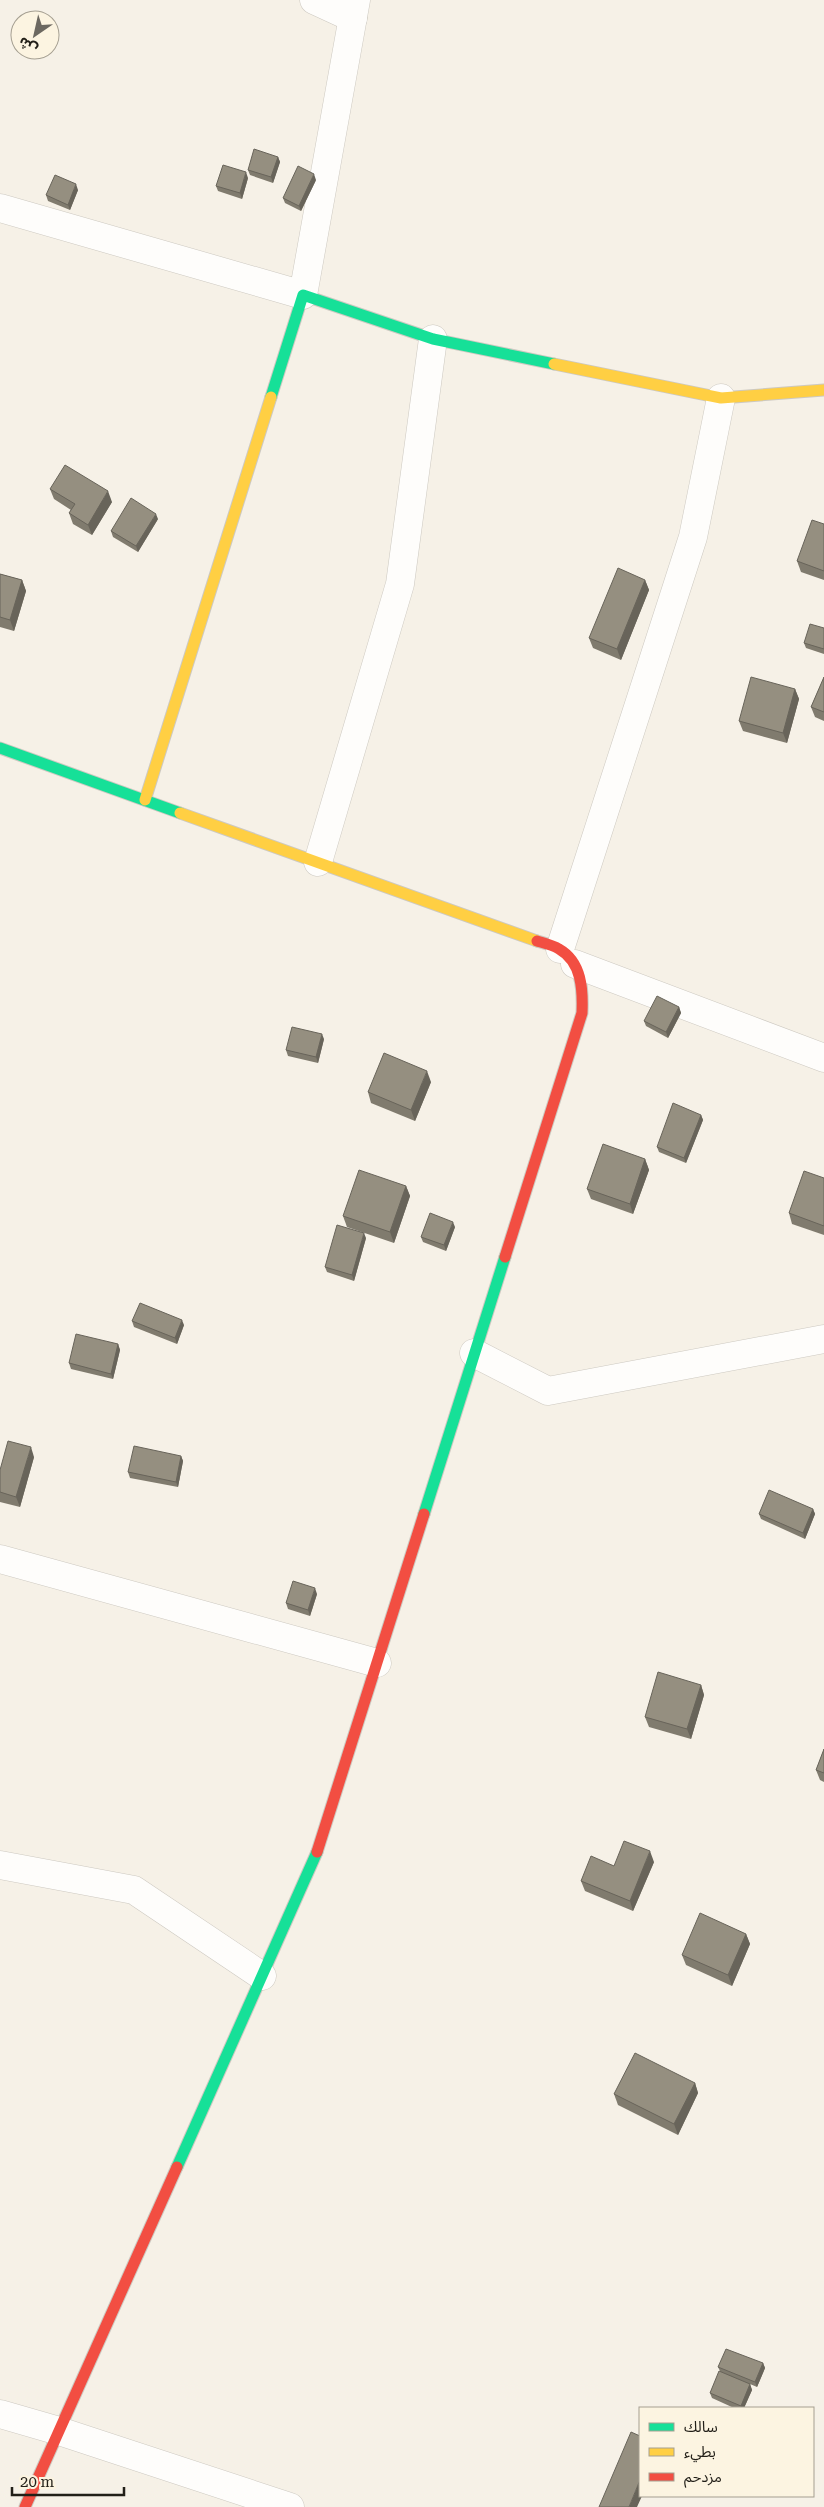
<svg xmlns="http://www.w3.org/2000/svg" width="824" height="2507" font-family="'Roboto Serif','Noto Sans Arabic',serif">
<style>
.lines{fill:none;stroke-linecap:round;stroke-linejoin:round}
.street-casing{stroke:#cdc9c1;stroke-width:29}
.fast-casing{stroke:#cdc9c1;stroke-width:13}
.slow-casing{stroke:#cdc9c1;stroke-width:13}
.jam-casing{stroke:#cdc9c1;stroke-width:13}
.street{stroke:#fefdfb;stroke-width:28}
.fast{stroke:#16e098;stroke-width:11}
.slow{stroke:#ffcf43;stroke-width:11}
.jam{stroke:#f24e42;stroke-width:11}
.wall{fill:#807b6e}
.shaded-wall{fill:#68645a}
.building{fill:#958f80;stroke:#68645a}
</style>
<rect width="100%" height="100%" fill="#f6f1e7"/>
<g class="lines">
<!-- street casing -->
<g class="street-casing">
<g id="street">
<polyline points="314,0 353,18"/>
<polyline points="0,208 303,295 356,0"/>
<polyline points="318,862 400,584 433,339"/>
<polyline points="560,949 693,537 721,398"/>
<polyline points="575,964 824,1058"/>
<polyline points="474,1353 548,1391 824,1339"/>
<polyline points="0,1559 377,1663"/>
<polyline points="0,1865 134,1890 262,1976"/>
<polyline points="0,2414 59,2431 290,2507"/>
</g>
</g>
<!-- fast casing -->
<g class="fast-casing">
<g id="fast">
<polyline points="271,397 303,295 433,339 554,364"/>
<polyline points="0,748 180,813"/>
<polyline points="424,1514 505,1257"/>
<polyline points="177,2167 317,1852"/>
</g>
</g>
<!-- slow casing -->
<g class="slow-casing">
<g id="slow">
<polyline points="554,364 721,398 824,390"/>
<polyline points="145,800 271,397"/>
<polyline points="180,813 537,941"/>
</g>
</g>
<!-- jam casing -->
<g class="jam-casing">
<g id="jam">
<path d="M505 1257 582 1013C583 990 582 962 559 949 553 945 544 943 537 941"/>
<polyline points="317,1852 424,1514"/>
<polyline points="25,2507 177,2167"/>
</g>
</g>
<!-- street -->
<use href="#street" class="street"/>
<!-- fast -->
<use href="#fast" class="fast"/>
<!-- slow -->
<use href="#slow" class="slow"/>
<!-- jam -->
<use href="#jam" class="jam"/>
</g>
<!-- wall -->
<g class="wall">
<polygon points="278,157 280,162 273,183 250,175 248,170"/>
<polygon points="248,178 242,199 218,191 216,186"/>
<polygon points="316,180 301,211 285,203 283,198"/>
<polygon points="78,190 70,210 48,201 46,195"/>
<polygon points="50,489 112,502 92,535 73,524 69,513 71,510 54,499"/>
<polygon points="158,519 138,552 113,537 111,531"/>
<polygon points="824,524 824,580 801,572 797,561"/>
<polygon points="0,574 22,580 26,591 14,631 0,627"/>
<polygon points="645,580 649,590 621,660 593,648 589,638"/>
<polygon points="824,628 824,654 806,648 804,643"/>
<polygon points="824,677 824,721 815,717 811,707"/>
<polygon points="795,689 799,699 787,743 743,731 739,721"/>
<polygon points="679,1007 681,1013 668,1038 646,1026 644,1021"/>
<polygon points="324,1039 318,1063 288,1056 286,1050"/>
<polygon points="431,1082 415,1121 371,1103 368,1092"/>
<polygon points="701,1115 703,1120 686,1163 659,1152 657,1147"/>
<polygon points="645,1159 649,1170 633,1214 591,1199 587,1189"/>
<polygon points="824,1178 824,1235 792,1224 789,1213"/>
<polygon points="406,1186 410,1196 394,1243 347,1227 343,1216"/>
<polygon points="455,1227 446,1251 423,1242 421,1237"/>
<polygon points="366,1238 354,1281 327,1272 325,1267"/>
<polygon points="132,1321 184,1325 177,1344 134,1327"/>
<polygon points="118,1344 120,1350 113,1379 71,1369 69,1363"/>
<polygon points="181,1456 183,1461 178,1487 130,1478 128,1472"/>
<polygon points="34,1457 20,1507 0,1502 0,1470"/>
<polygon points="813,1509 815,1514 805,1539 761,1519 759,1514"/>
<polygon points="317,1594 310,1616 288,1609 286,1603"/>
<polygon points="701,1685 704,1695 691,1739 649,1727 645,1717"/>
<polygon points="824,1749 824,1782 820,1780 816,1770"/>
<polygon points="654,1862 633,1911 585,1891 581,1881 614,1866"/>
<polygon points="746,1934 750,1944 732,1986 686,1965 682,1955"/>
<polygon points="695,2083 698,2093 678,2135 618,2105 614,2094"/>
<polygon points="763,2363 765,2368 757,2387 750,2384 752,2390 744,2408 734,2408 712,2398 710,2393 720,2371 718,2367"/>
</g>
<!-- shaded-wall -->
<g class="shaded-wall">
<polygon points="278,157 280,162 273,183 271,177"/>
<polygon points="246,172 248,178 242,199 240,193"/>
<polygon points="314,174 316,180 301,211 299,206"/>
<polygon points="76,184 78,190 70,210 68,205"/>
<polygon points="108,491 112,502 92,535 88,525"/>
<polygon points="156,514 158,519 138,552 136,546"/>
<polygon points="22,580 26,591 14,631 10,620"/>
<polygon points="645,580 649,590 621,660 617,649"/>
<polygon points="795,689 799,699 787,743 783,733"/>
<polygon points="679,1007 681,1013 668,1038 666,1032"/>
<polygon points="322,1034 324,1039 318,1063 316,1057"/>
<polygon points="427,1071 431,1082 415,1121 411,1110"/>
<polygon points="701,1115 703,1120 686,1163 684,1158"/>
<polygon points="645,1159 649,1170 633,1214 630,1204"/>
<polygon points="406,1186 410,1196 394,1243 390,1232"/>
<polygon points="453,1222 455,1227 446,1251 444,1245"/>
<polygon points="364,1233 366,1238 354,1281 352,1275"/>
<polygon points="182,1320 184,1325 177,1344 175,1338"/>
<polygon points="118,1344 120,1350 113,1379 111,1374"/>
<polygon points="31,1447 34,1457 20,1507 16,1497"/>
<polygon points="181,1456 183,1461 178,1487 176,1482"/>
<polygon points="813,1509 815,1514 805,1539 803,1533"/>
<polygon points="315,1588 317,1594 310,1616 308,1610"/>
<polygon points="701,1685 704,1695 691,1739 687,1729"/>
<polygon points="650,1851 654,1862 633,1911 630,1901"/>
<polygon points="746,1934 750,1944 732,1986 728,1975"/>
<polygon points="695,2083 698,2093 678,2135 674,2124"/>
<polygon points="763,2363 765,2368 757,2387 755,2382"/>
<polygon points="750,2384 752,2390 744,2408 741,2408 741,2406"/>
<polygon points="640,2480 640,2496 642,2496 637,2507 629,2507"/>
</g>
<!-- building -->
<g class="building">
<polygon points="254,149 278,157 271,177 248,170"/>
<polygon points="223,165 246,172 240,193 216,186"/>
<polygon points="298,166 314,174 299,206 283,198"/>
<polygon points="55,175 76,184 68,205 46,195"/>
<polygon points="65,465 108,491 88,525 69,513 75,504 50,489"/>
<polygon points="131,498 156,514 136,546 111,531"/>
<polygon points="812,520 824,524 824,571 797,561"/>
<polygon points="618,568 645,580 617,649 589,638"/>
<polygon points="0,574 22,580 10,620 0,617"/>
<polygon points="810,624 824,628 824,649 804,643"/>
<polygon points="751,677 795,689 783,733 739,721"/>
<polygon points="824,677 824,712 811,707"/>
<polygon points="657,996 679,1007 666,1032 644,1021"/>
<polygon points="292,1027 322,1034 316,1057 286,1050"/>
<polygon points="384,1053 427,1071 411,1110 368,1092"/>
<polygon points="673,1103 701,1115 684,1158 657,1147"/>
<polygon points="603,1144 645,1159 630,1204 587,1189"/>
<polygon points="359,1170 406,1186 390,1232 343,1216"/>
<polygon points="804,1171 824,1178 824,1226 789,1213"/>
<polygon points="430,1213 453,1222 444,1245 421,1237"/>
<polygon points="337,1225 364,1233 352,1275 325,1267"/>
<polygon points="140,1303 182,1320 175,1338 132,1321"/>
<polygon points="76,1334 118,1344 111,1374 69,1363"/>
<polygon points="8,1441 31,1447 16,1497 0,1492 0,1470"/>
<polygon points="134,1446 181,1456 176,1482 128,1472"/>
<polygon points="769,1490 813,1509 803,1533 759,1514"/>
<polygon points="293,1581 315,1588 308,1610 286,1603"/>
<polygon points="658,1672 701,1685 687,1729 645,1717"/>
<polygon points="824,1749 824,1773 816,1770"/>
<polygon points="624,1841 650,1851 630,1901 581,1881 591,1856 614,1866"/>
<polygon points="700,1913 746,1934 728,1975 682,1955"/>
<polygon points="635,2053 695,2083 674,2124 614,2094"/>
<polygon points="726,2349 763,2363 755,2382 718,2367"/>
<polygon points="719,2371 750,2384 741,2406 710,2393"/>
<polygon points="631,2432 640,2436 640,2480 629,2507 599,2507"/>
</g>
<!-- legend -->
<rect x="639" y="2407" width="175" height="90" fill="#fcf4e1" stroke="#a59f91"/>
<rect x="649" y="2423" width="25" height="8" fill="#16e098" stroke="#a59f91"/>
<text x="684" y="2432" font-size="15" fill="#221f18">سالك</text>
<rect x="649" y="2448" width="25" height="8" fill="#ffcf43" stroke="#a59f91"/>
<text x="684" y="2457" font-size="15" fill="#221f18">بطيء</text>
<rect x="649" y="2473" width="25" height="8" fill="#f24e42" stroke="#a59f91"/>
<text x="684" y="2482" font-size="15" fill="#221f18">مزدحم</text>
<!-- north arrow -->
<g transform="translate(35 35) rotate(214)"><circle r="24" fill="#fcf4e1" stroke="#a59f91"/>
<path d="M0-4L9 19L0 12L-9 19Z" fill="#6c6860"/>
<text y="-8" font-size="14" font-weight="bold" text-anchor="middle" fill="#221f18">ش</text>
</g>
<!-- scale -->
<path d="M12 2487v8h112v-8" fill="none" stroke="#221f18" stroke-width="2.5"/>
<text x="20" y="2487" font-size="15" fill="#221f18" stroke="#fcf4e1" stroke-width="4" paint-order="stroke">20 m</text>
</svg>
